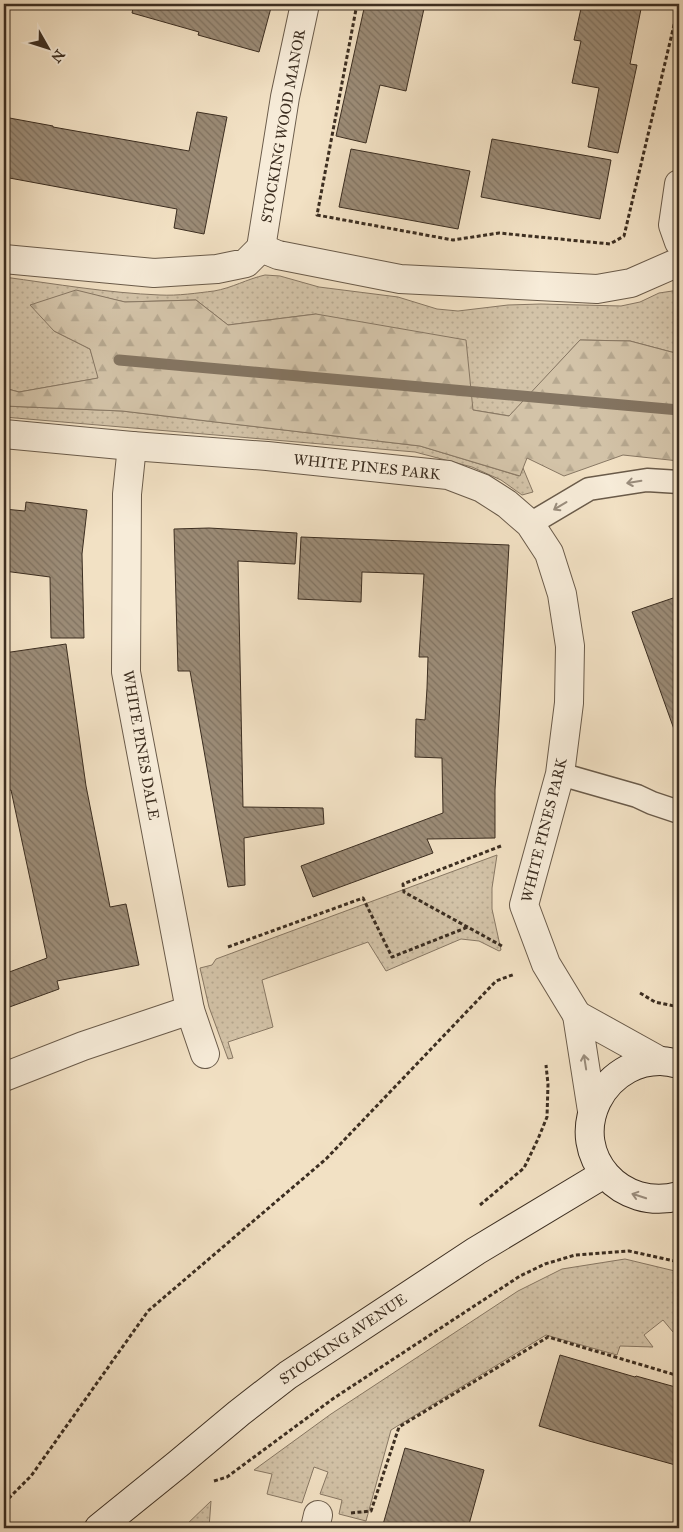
<svg xmlns="http://www.w3.org/2000/svg" width="683" height="1532" font-family="'IM FELL Great Primer',serif">
<style>
.grass{fill:url(#grass-dots);stroke:#887864}
.forest{fill:url(#forest-firs);stroke:#887864}
.lines{fill:none;stroke-linecap:round;stroke-linejoin:round}
.stream{stroke:#847562;stroke-width:11}
.building{fill:url(#building-back-hatch);stroke:#3c2e21}
.lane-casing{stroke:#6a5b4a;stroke-width:25}
.street-casing{stroke:#6a5b4a;stroke-width:30}
.secondary-casing{stroke:#3c2e21;stroke-width:30}
.path{stroke:#3c2e21;stroke-width:3;stroke-dasharray:4 2.5;stroke-linecap:butt}
.lane{stroke:#f7ecd9;stroke-width:22}
.street{stroke:#f7ecd9;stroke-width:28}
.secondary{stroke:#f7ecd9;stroke-width:28}
.oneway{stroke:#9a8d7d}
.labels{text-anchor:middle;dominant-baseline:central;stroke-width:4.5;stroke-linejoin:round;paint-order:stroke}
.street-label{font-size:15px;fill:#3c2e21;stroke:#f7ecd9}
</style>
<defs>
<pattern id="grass-dots" width="8" height="8" patternUnits="userSpaceOnUse" patternTransform="scale(1.25)"><rect width="8" height="8" fill="#d3c3a8"/><path d="M2 2h.1M6 6h.1" fill="none" stroke="#b6a890" stroke-width="1.8" stroke-linecap="round"/></pattern>
<pattern id="forest-firs" width="22" height="20" patternUnits="userSpaceOnUse" patternTransform="scale(1.25)"><rect width="22" height="20" fill="#d3c3a8"/><path d="M5 1l3.5 6h-7zM16 11l3.5 6h-7z" fill="#b6a890"/></pattern>
<pattern id="building-back-hatch" width="6" height="6" patternUnits="userSpaceOnUse" patternTransform="scale(1.25)"><rect width="6" height="6" fill="#9b8b76"/><path d="M-1 5l2 2M0 0l6 6M5-1l2 2" fill="none" stroke="#807260"/></pattern>
</defs>
<rect width="100%" height="100%" fill="#f2e1c4"/>
<filter id="stains"><feTurbulence type="fractalNoise" baseFrequency=".004" numOctaves="4"/><feColorMatrix values="0 0 0 0 .2 0 0 0 0 .09 0 0 0 0 .02 0 0 0 .5 -.17"/></filter>
<radialGradient id="worn" r=".72"><stop offset=".6" stop-color="#630" stop-opacity="0"/><stop offset="1" stop-color="#630" stop-opacity=".3"/></radialGradient>
<!-- grass -->
<g class="grass">
<path d="M265 275 280 276 319 287 398 297 437 309 458 311 508 305 541 304 621 306 640 302 659 293 679 290V354L630 341 580 340 510 416 473 410 316 314 228 325 196 300 125 302 76 291 54 331 90 349 99 378 19 392 4 388V277C56 284 108 293 160 295 178 296 197 293 214 291 232 288 247 279 265 275Z"/>
<polygon points="4,406 122,411 420,446 519,476 523,468 533,492 522,495 501,480 472,467 415,452 4,417"/>
<polygon points="497,855 492,888 492,909 501,950 499,951 479,941 461,939 386,971 368,942 262,980 273,1027 228,1042 233,1058 228,1059 209,1007 200,968 212,965 216,959"/>
<polygon points="625,1259 679,1272 679,1327 673,1332 663,1320 644,1335 653,1347 620,1346 617,1355 546,1335 391,1430 366,1521 339,1514 342,1500 320,1494 328,1472 314,1467 302,1503 267,1494 272,1474 254,1470 331,1414 518,1291 562,1269"/>
<polygon points="211,1501 209,1528 183,1528"/>
</g>
<!-- forest -->
<polygon class="forest" points="76,290 125,302 196,300 228,325 316,314 466,340 473,410 509,416 580,340 630,341 679,354 679,461 623,455 564,476 527,458 520,476 420,446 122,411 4,406 4,388 19,392 98,378 90,349 54,331 30,305"/>
<g class="lines">
<!-- stream -->
<polyline class="stream" points="119,360 679,410"/>
</g>
<!-- building -->
<g class="building">
<polygon points="134,4 272,4 259,52 198,35 199,32 132,13"/>
<polygon points="365,4 425,4 406,91 380,85 366,143 336,136"/>
<polygon points="582,4 642,4 630,64 637,65 618,153 588,147 599,88 572,83 581,41 574,40"/>
<polygon points="197,112 227,117 204,234 174,228 177,209 4,177 4,117 53,126 53,127 189,151"/>
<polygon points="492,139 611,160 600,219 481,197"/>
<polygon points="351,149 470,171 458,229 339,207"/>
<polygon points="26,502 87,510 82,554 84,638 51,638 50,577 4,571 4,509 25,511"/>
<polygon points="209,528 297,533 295,564 238,561 243,807 323,808 324,824 244,838 245,885 228,887 190,671 178,671 174,529"/>
<polygon points="301,537 509,545 495,790 495,838 427,839 433,853 313,897 301,866 443,813 442,758 415,757 416,719 425,720 427,688 428,657 419,657 424,574 362,572 361,602 298,599"/>
<polygon points="679,596 679,731 675,732 632,612"/>
<polygon points="66,644 86,786 110,907 126,904 139,965 57,981 59,989 4,1009 4,974 47,958 11,790 4,791 4,653"/>
<polygon points="560,1355 635,1377 636,1376 679,1388 679,1466 589,1441 539,1426"/>
<polygon points="405,1448 484,1470 468,1528 382,1528"/>
</g>
<g class="lines">
<!-- lane casing -->
<g class="lane-casing">
<g id="lane">
<polyline points="530,524 589,489 647,480 679,482"/>
<polyline points="560,774 637,796 652,803 679,812"/>
</g>
</g>
<!-- street casing -->
<g class="street-casing">
<g id="street">
<polyline points="679,184 673,225 679,242"/>
<polyline points="261,248 285,97 305,4"/>
<polyline points="4,259 154,273 217,269 246,263 261,248 278,255 400,279 597,289 631,283 679,262"/>
<polyline points="4,434 132,446 267,456 448,475 482,488 507,504 530,524 549,553 562,594 570,646 569,703 560,774 524,905 546,964 577,1015"/>
<polyline points="132,446 127,494 126,672 190,1010 205,1054"/>
<polyline points="4,1077 83,1046 190,1010"/>
<polyline points="592,1111 577,1015 660,1061"/>
<polyline points="315,1528 318,1515"/>
</g>
</g>
<!-- secondary casing -->
<g class="secondary-casing">
<g id="secondary">
<path d="M679 1064C673 1063 667 1061 660 1061 649 1061 637 1064 628 1069 613 1077 604 1087 597 1101 570 1157 622 1212 679 1196"/>
<polyline points="99,1528 178,1464 239,1413 288,1375 476,1251 604,1174"/>
</g>
</g>
<!-- path -->
<g class="path">
<polyline points="357,4 317,215 453,240 499,233 610,244 624,236 679,4"/>
<polyline points="501,846 403,884 404,892 502,946"/>
<polyline points="228,947 363,898 392,957 468,927"/>
<polyline points="640,993 655,1002 679,1007"/>
<polyline points="480,1205 524,1168 538,1139 547,1117 548,1084 546,1065"/>
<polyline points="214,1481 227,1477 334,1398 520,1276 545,1264 575,1255 629,1251 679,1262"/>
<polyline points="4,1503 31,1476 148,1311 326,1159 496,981 515,974"/>
<polyline points="351,1513 371,1511 399,1427 548,1337 679,1376"/>
</g>
<!-- lane -->
<use href="#lane" class="lane"/>
<!-- street -->
<use href="#street" class="street"/>
<!-- secondary -->
<use href="#secondary" class="secondary"/>
</g>
<!-- one-way arrows -->
<defs><path id="oneway-shaft" d="M-6 0H5M1.5-3L5.5 0L1.5 3" fill="none" stroke-width="1.6" stroke-linecap="round" stroke-linejoin="round" transform="scale(1.25)"/></defs>
<g class="oneway">
<use href="#oneway-shaft" transform="translate(634 482) rotate(171)"/>
<use href="#oneway-shaft" transform="translate(560 506) rotate(149)"/>
<use href="#oneway-shaft" transform="translate(585 1062) rotate(-99)"/>
<use href="#oneway-shaft" transform="translate(639 1196) rotate(-162)"/>
</g>
<g class="labels">
<!-- street labels -->
<g class="street-label">
<text transform="translate(283 126) rotate(-80)">STOCKING WOOD MANOR</text>
<text transform="translate(367 467) rotate(6)">WHITE PINES PARK</text>
<text transform="translate(141 745) rotate(80)">WHITE PINES DALE</text>
<text transform="translate(544 830) rotate(-76)">WHITE PINES PARK</text>
<text transform="translate(343 1339) rotate(-34)">STOCKING AVENUE</text>
</g>
</g>
<!-- margin -->
<rect width="683" height="1532" fill="none" stroke="#f2e1c4" stroke-width="20"/>
<rect x="5" y="5" width="673" height="1522" fill="none" stroke="#3c2e21" stroke-width="2.5"/>
<rect x="10" y="10" width="663" height="1512" fill="none" stroke="#3c2e21"/>
<!-- north arrow -->
<g transform="translate(48 48) rotate(129)" stroke="#f7ecd9" stroke-width="4" paint-order="stroke">
<path d="M0-4L9 19L0 12L-9 19Z" fill="#3c2e21"/>
<text y="-8" font-size="14" font-weight="bold" text-anchor="middle" fill="#3c2e21">N</text>
</g>
<rect width="100%" height="100%" filter="url(#stains)"/>
<rect width="100%" height="100%" fill="url(#worn)"/>
</svg>
